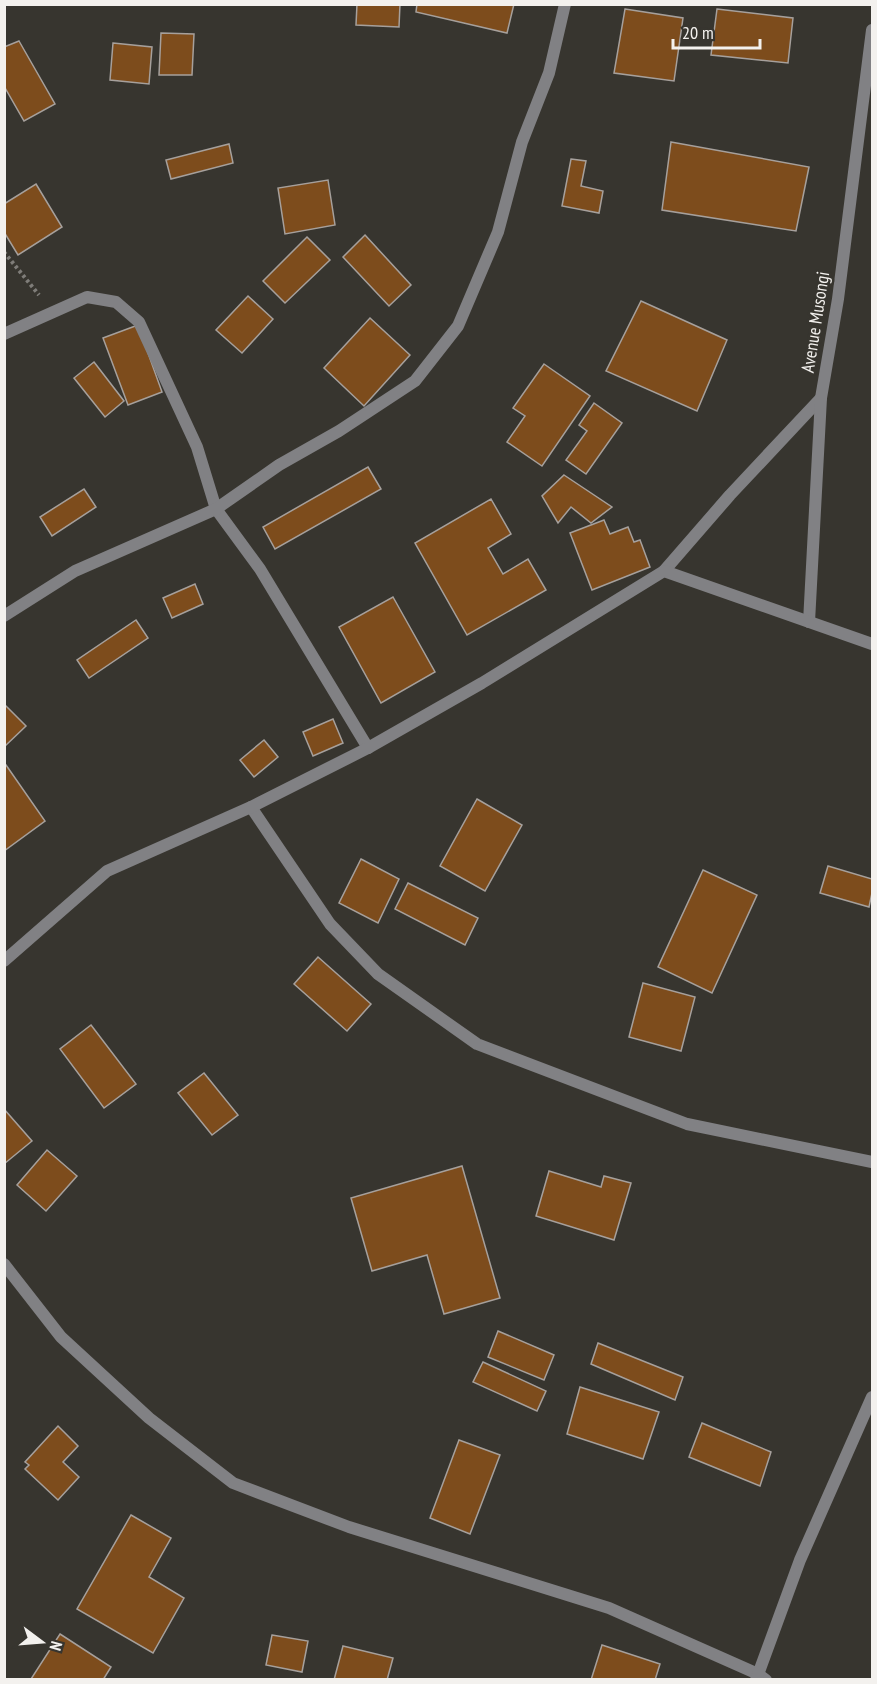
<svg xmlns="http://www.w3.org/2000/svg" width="877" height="1684" font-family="'PT Sans Narrow',sans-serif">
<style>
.building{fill:#7d4c1c;stroke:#a6a09c;stroke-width:1.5}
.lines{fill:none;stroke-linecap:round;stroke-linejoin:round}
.path{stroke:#7f7d79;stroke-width:4;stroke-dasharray:3 3;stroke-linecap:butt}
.minor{stroke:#818184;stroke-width:12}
.labels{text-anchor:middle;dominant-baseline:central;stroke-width:5;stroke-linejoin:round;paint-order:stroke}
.street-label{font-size:18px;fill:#f3f1ee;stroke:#37352f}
</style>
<rect width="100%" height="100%" fill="#37352f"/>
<!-- building -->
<g class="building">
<polygon points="357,4 400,4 399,27 356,25"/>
<polygon points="417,4 514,4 507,33 416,12"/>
<polygon points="625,9 683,18 674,81 614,73"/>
<polygon points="717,9 793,18 788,63 711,55"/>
<polygon points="161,33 194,34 192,75 159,75"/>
<polygon points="19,41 55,104 24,121 4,86 4,47"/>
<polygon points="113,43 152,47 149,84 110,80"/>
<polygon points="671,142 809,167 796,231 662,210"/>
<polygon points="229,144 233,163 171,179 166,160"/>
<polygon points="571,159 586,161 581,186 603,191 599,213 562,206"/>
<polygon points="328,180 335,225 285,234 278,188"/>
<polygon points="36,184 62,227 18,255 4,232 4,204"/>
<polygon points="365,235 411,285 389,306 343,257"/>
<polygon points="307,237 330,260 285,303 263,281"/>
<polygon points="248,296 273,319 242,353 216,330"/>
<polygon points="641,301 727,340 697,411 606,371"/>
<polygon points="370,318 410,355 364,406 324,368"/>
<polygon points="138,325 162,392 128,405 103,338"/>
<polygon points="94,362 124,401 105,417 74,378"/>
<polygon points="544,364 590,396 542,466 507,442 525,416 513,408"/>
<polygon points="594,403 622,423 586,474 566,460 587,431 579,425"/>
<polygon points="368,467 381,489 275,549 263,527"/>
<polygon points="564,475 612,507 591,523 571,507 558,523 542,496"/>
<polygon points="84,489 96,507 52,536 40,517"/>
<polygon points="491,499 511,534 488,548 503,574 528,559 546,590 467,635 415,543"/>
<polygon points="604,520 610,534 628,527 634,542 640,540 650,567 592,590 570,533"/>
<polygon points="195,584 203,604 172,618 163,598"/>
<polygon points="393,597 435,672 381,703 339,627"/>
<polygon points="136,620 148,638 89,678 77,660"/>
<polygon points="4,704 26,726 4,747"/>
<polygon points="333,719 343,743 313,756 303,732"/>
<polygon points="264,740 278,757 254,777 240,760"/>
<polygon points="6,765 45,821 4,851 4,766"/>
<polygon points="477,799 522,825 485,891 440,866"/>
<polygon points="361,859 399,879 378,923 339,903"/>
<polygon points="828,866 872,879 872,893 869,907 820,893"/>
<polygon points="703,870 757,895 712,993 658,967"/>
<polygon points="408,883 478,918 465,945 395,909"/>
<polygon points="318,957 371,1004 347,1031 294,984"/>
<polygon points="643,983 695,997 681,1051 629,1037"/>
<polygon points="91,1025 136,1084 104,1108 60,1049"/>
<polygon points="204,1073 238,1115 212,1135 178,1093"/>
<polygon points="4,1109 32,1141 4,1164"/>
<polygon points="47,1150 77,1176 46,1211 17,1185"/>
<polygon points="462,1166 500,1298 444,1314 427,1255 372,1271 351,1198"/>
<polygon points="549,1171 601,1187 604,1176 631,1183 614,1240 536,1216"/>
<polygon points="498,1331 554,1355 544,1380 488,1357"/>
<polygon points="598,1343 683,1377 675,1400 591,1364"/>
<polygon points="483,1362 546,1391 537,1411 473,1382"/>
<polygon points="580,1387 659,1412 643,1459 567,1434"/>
<polygon points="702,1423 771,1452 760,1486 689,1457"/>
<polygon points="58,1426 78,1446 63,1462 79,1477 58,1500 25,1469 29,1465 25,1462"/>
<polygon points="459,1440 500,1455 470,1534 430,1518"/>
<polygon points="131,1515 171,1538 149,1577 184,1598 153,1653 77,1609"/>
<polygon points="60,1634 111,1667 103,1680 31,1679"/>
<polygon points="272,1635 308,1641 302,1672 266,1665"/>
<polygon points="602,1645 660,1664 655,1680 591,1680"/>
<polygon points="343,1646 393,1658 387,1680 334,1680"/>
</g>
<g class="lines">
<!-- path -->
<polyline class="path" points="4,252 39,295"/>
<!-- minor -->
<g class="minor">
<polyline points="4,334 87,297 116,302 139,322 197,447 216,509 260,569 368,748"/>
<polyline points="664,571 730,495 821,398"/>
<polyline points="4,616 75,571 216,509 279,465 339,431 415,381 458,326 498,232 522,142 549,73 565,4"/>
<polyline points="809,622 821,398 838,299 872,30"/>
<polyline points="251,807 330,924 378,974 477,1044 687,1124 872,1162"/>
<polyline points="4,961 107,871 251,807 368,748 482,683 664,571 872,644"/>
<polyline points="4,1264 61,1337 149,1418 233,1483 349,1527 609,1608 758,1674 766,1680"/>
<polyline points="756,1680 800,1560 872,1397"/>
</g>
</g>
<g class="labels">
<!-- street labels -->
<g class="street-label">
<text transform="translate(815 322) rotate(-81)">Avenue Musongi</text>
</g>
</g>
<!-- border -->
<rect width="877" height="1684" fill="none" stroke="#f3f1ee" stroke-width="12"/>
<!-- north arrow -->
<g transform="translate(42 1642) rotate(106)" stroke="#37352f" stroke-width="4.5" paint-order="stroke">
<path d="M0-4.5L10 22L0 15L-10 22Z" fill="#f3f1ee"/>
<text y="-9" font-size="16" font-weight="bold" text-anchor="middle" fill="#f3f1ee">N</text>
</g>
<!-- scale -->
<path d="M673 39v9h87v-9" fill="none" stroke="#f3f1ee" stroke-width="3"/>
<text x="682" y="39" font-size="18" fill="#f3f1ee" stroke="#37352f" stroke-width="4.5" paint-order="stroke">20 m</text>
</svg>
